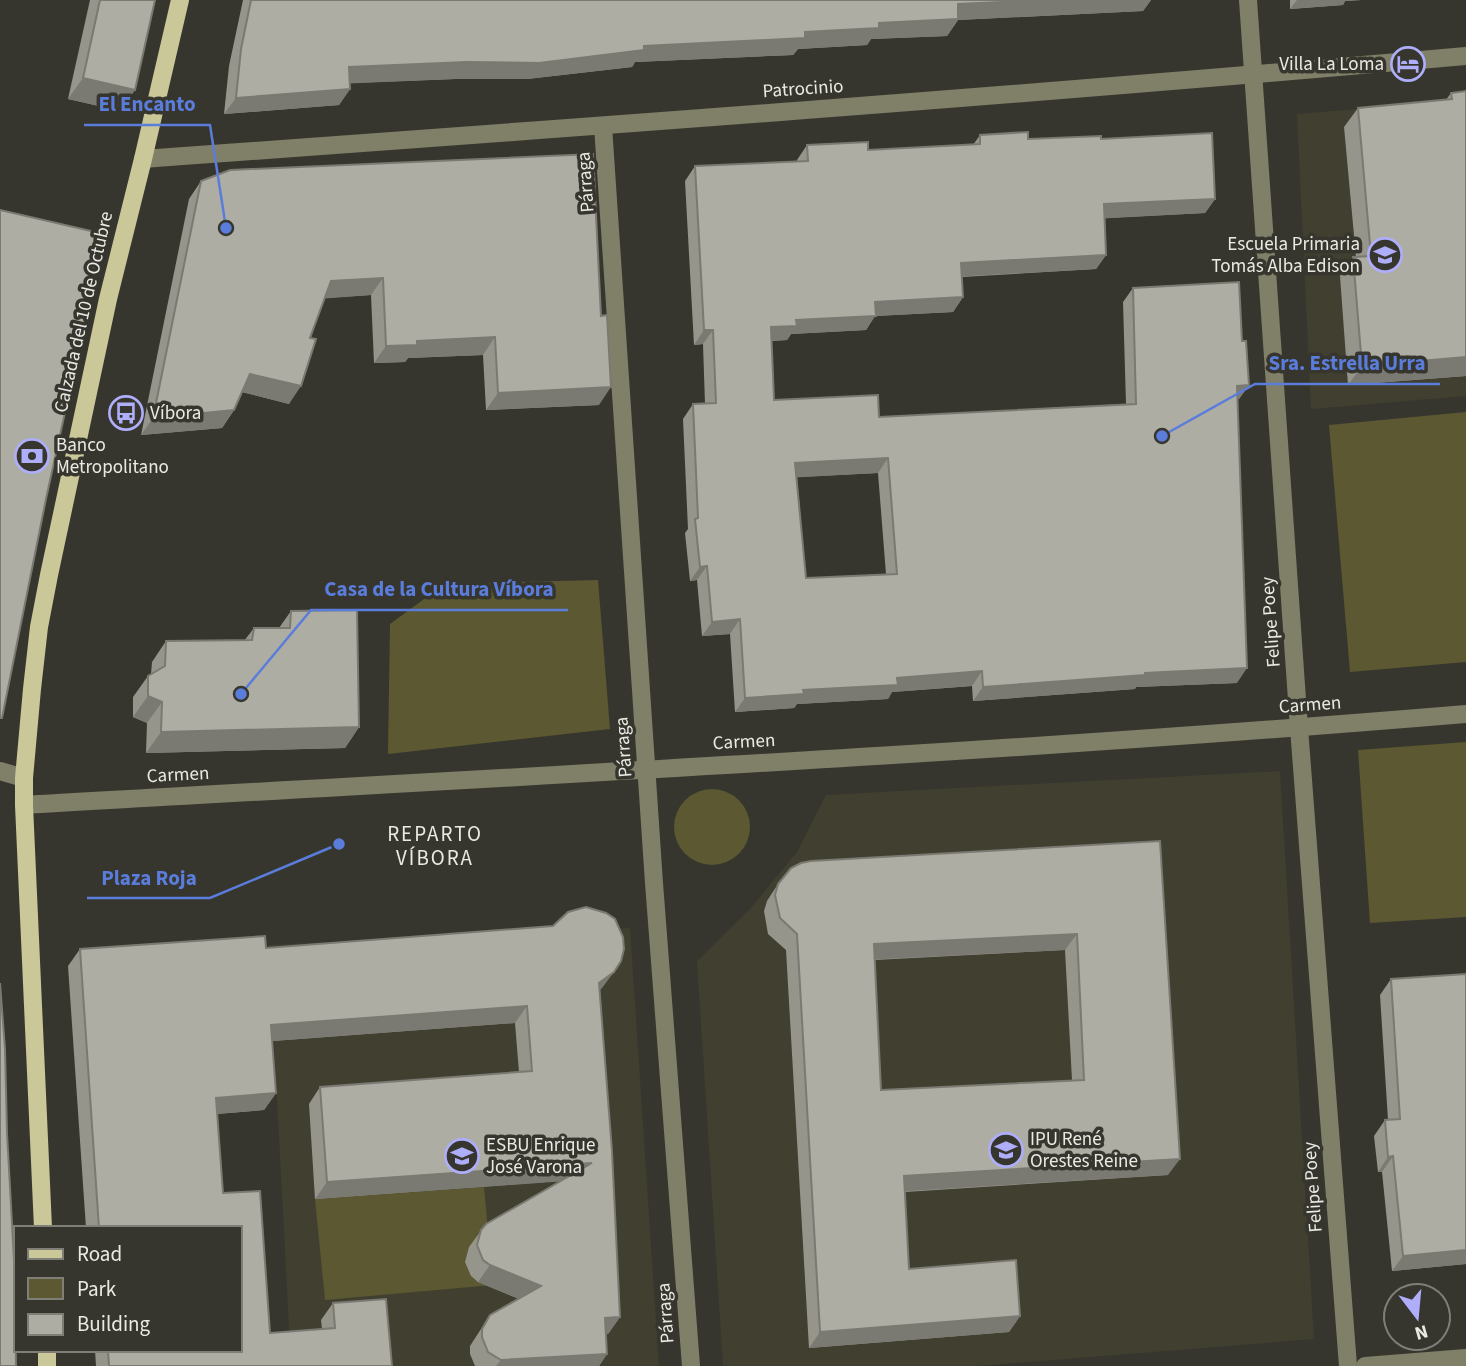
<svg xmlns="http://www.w3.org/2000/svg" width="1466" height="1366" font-family="'Source Sans 3',sans-serif">
<style>
.built{fill:#403f30}
.green{fill:#5b5832}
.lines{fill:none;stroke-linecap:round;stroke-linejoin:round}
.minor{stroke:#807f68;stroke-width:18}
.major{stroke:#cac799;stroke-width:18}
.wall{fill:#96958c;fill-rule:evenodd}
.shaded-wall{fill:#7a7972}
.building{fill:#aeada3;stroke:#7a7972;stroke-width:2;fill-rule:evenodd}
.labels{text-anchor:middle;dominant-baseline:central;stroke-width:7;stroke-linejoin:round;paint-order:stroke}
.poi-label{font-size:19px;fill:#eaeae5;stroke:#37362e;text-anchor:start}
.street-label{font-size:19px;fill:#eaeae5;stroke:#37362e}
.neighbourhood-label{font-size:21px;letter-spacing:2px;fill:#eaeae5;stroke:#37362e}
.leader{fill:none;stroke:#5a7ddc;stroke-width:2.5}
.callout-dot{fill:#5a7ddc;stroke:#37362e;stroke-width:2.5}
.callout-label{font-size:21px;text-anchor:middle;font-weight:bold;fill:#5a7ddc;stroke:#37362e;stroke-width:7;stroke-linejoin:round;paint-order:stroke}
</style>
<rect width="100%" height="100%" fill="#37362e"/>
<!-- built -->
<g class="built">
<polygon points="1466,100 1466,396 1311,409 1297,114"/>
<polygon points="1280,771 1314,1339 979,1366 723,1366 697,961 751,908 797,852 826,795"/>
<polygon points="630,928 659,1366 291,1366 269,945"/>
</g>
<!-- green -->
<g class="green">
<polygon points="1466,412 1466,662 1350,672 1329,425"/>
<polygon points="598,580 610,729 388,754 390,624 439,588 482,583"/>
<polygon points="1466,742 1466,917 1370,923 1358,750"/>
<circle cx="712" cy="827" r="38"/>
<polygon points="484,1187 493,1285 325,1300 315,1199"/>
</g>
<g class="lines">
<!-- minor -->
<g class="minor">
<polyline points="1248,0 1299,728 1348,1366"/>
<polyline points="603,126 654,883 691,1366"/>
<path d="M143 159C585 127 1026 95 1466 56"/>
<polyline points="0,771 24,778"/>
<path d="M24 805C505 777 986 754 1466 714"/>
<polyline points="1365,1366 1466,1358"/>
</g>
<!-- major -->
<g class="major">
<polyline points="43,1228 24,805 24,778 32,689 39,627 49,575 108,299 143,159 180,0"/>
<polyline points="47,1350 47,1366"/>
</g>
</g>
<!-- wall -->
<g class="wall">
<polygon points="90,0 155,0 121,111 68,99"/>
<polygon points="243,0 1151,0 1143,11 958,20 947,36 871,39 867,45 798,49 793,55 635,62 632,67 527,79 455,79 350,83 350,89 339,105 224,114 229,66"/>
<polygon points="1290,0 1361,0 1345,1 1343,5 1290,9"/>
<polygon points="1451,93 1466,376 1348,385 1340,276 1353,257 1356,257 1344,127 1358,108 1446,100"/>
<path d="M980 135 1028 139H1101L1215 199 1205 213 1105 218 1106 255 1096 269 962 277 963 297 953 312 875 316 866 330 791 334 787 340 772 341 774 400 879 417 1126 404 1123 302 1133 288 1242 341 1249 385 1239 399H1237V683L1136 687 1135 689 973 701 972 686 892 692 888 699 797 704 794 708 735 712 730 634 702 636 697 580 690 581 685 533 688 529 683 419 693 404H705L703 344 694 345 685 181 695 166 797 162V160L807 145 868 150 973 145ZM878 473 886 574 806 578 797 477Z"/>
<polygon points="593,154 599,405 486,410 483,355 408,358 405,362 374,363 371,295 324,298 289,404 242,392 234,410 222,428 141,435 189,199 201,181"/>
<polygon points="291,611 359,727 345,748 146,753 147,723 133,717 133,697 148,676 151,674 152,662 166,641 244,641 254,628 279,628"/>
<path d="M1160 841 1168 1175 905 1192 909 1269 1020 1316 1009 1332 809 1348 786 950 768 934 764 911 767 901 778 884ZM1065 950 1072 1080 881 1090 875 960Z"/>
<polygon points="586,907 606,913 615,919 623,937 624,949 621,961 600,990 612,1151 620,1317 608,1334 606,1334 607,1354 599,1366 475,1366 470,1354 470,1346 490,1315 519,1299 478,1282 471,1276 465,1262 469,1247 486,1224 560,1181 315,1199 309,1104 320,1087 519,1072 515,1023 272,1041 276,1093 264,1110 217,1114 223,1193 260,1191 270,1333 322,1329 321,1320 333,1303 386,1299 392,1366 96,1366 95,1350 240,1350 240,1228 86,1228 68,966 80,949 265,936 266,948 553,926 568,912"/>
<polygon points="1391,979 1466,1264 1392,1271 1382,1172 1378,1172 1374,1136 1385,1120 1388,1120 1380,995"/>
</g>
<!-- shaded-wall -->
<g class="shaded-wall">
<polygon points="1046,0 1151,0 1143,11 958,20 947,36 871,39 867,45 798,49 793,55 635,62 632,67 527,79 455,79 337,84 349,67 644,46 805,32 879,23 958,4"/>
<polygon points="1297,0 1361,0 1345,1 1343,5 1290,9"/>
<polygon points="83,78 135,90 121,111 68,99"/>
<polygon points="350,89 339,105 224,114 236,98"/>
<polygon points="1215,199 1205,213 1094,219 1104,204"/>
<polygon points="1106,255 1096,269 951,277 961,263"/>
<polygon points="383,278 371,295 318,299 331,281"/>
<polygon points="963,297 953,312 875,316 866,330 791,334 787,340 761,341 771,327 875,302"/>
<polygon points="704,330 713,330 703,344 694,345"/>
<polygon points="495,337 483,355 408,358 405,362 374,363 386,346 417,341"/>
<polygon points="1466,357 1466,376 1348,385 1362,366"/>
<polygon points="250,374 301,386 289,404 238,391"/>
<polygon points="1249,385 1239,399 1227,400 1237,386"/>
<polygon points="611,387 599,405 486,410 498,393"/>
<polygon points="234,410 222,428 141,435 153,418"/>
<polygon points="888,458 878,473 785,478 795,463"/>
<polygon points="707,566 697,580 690,581 700,567"/>
<polygon points="740,619 730,634 702,636 712,622"/>
<polygon points="1247,668 1237,683 1136,687 1135,689 973,701 983,687 1145,673"/>
<polygon points="982,671 972,686 892,692 888,699 797,704 794,708 735,712 745,698 803,690 897,678"/>
<polygon points="148,696 162,702 147,723 133,717"/>
<polygon points="359,727 345,748 146,753 161,732"/>
<polygon points="1077,934 1065,950 863,960 874,944"/>
<polygon points="614,972 602,988 587,1000 599,983"/>
<polygon points="527,1006 515,1023 260,1042 271,1025"/>
<polygon points="276,1093 264,1110 204,1115 216,1098"/>
<polygon points="1393,1156 1382,1172 1378,1172 1388,1157"/>
<polygon points="1180,1159 1168,1175 892,1192 904,1176"/>
<polygon points="592,1163 580,1180 315,1199 327,1182"/>
<polygon points="1466,1250 1466,1264 1392,1271 1403,1256"/>
<polygon points="490,1265 541,1286 529,1303 478,1282"/>
<polygon points="1020,1316 1009,1332 809,1348 820,1332"/>
<polygon points="620,1317 608,1334 593,1335 605,1318"/>
<polygon points="607,1354 599,1366 496,1366 501,1360"/>
</g>
<!-- building -->
<g class="building">
<polygon points="100,0 155,0 135,90 83,78"/>
<polygon points="251,0 1046,0 958,4 958,19 879,23 879,28 805,32 805,38 644,46 644,50 539,63 467,62 349,67 350,89 236,98 241,49"/>
<polygon points="1466,91 1466,357 1362,366 1353,257 1371,256 1358,108 1452,99 1451,93"/>
<path d="M1028 132V139L1101 136V139L1212 133 1215 199 1104 204 1106 255 961 263 963 297 875 302 876 316 796 320 797 326 771 327 774 400 878 395 879 417 1136 404 1133 288 1239 282 1242 341H1246L1249 385 1237 386 1247 668 1145 673V675L983 687 982 671 897 678 898 685 803 690 804 694 745 698 740 619 712 622 707 566 700 567 695 519 698 518 693 404 716 403 713 330H704L695 166 808 161 807 145 868 142V150L980 144V135ZM888 458 897 574 806 578 795 463Z"/>
<polygon points="593,154 601,316 607,315 611,387 498,393 495,337 417,341 417,345 386,346 383,278 331,281 310,338 316,339 301,386 250,374 234,410 153,418 201,181 230,170"/>
<polygon points="0,210 104,234 46,499 2,718 0,718"/>
<polygon points="357,610 359,727 161,732 162,702 148,696 148,676 165,666 166,641 252,640 254,628 290,628 291,611"/>
<path d="M1160 841 1180 1159 904 1176 909 1269 1016 1260 1020 1316 820 1332 797 934 780 918 775 895 778 884 791 868 801 863 811 861ZM1077 934 1084 1080 881 1090 874 944Z"/>
<polygon points="586,907 606,913 615,919 623,937 624,949 621,961 614,972 599,983 612,1151 620,1317 605,1318 607,1354 501,1360 488,1352 482,1337 482,1329 490,1315 541,1286 490,1265 483,1260 477,1245 481,1230 486,1224 592,1163 327,1182 320,1087 532,1071 527,1006 271,1025 276,1093 216,1098 223,1193 260,1191 270,1333 335,1328 333,1303 386,1299 392,1366 109,1366 108,1350 240,1350 240,1228 99,1228 80,949 265,936 266,948 553,926 568,912"/>
<polygon points="1466,974 1466,1250 1403,1256 1393,1156 1388,1157 1385,1120 1400,1119 1391,979"/>
<polygon points="0,983 5,1049 7,1133 14,1260 16,1366 0,1366"/>
</g>
<!-- icons -->
<defs>
<g id="hotel-ring" transform="scale(1.75)"><circle r="9.5" fill="#37362e" stroke="#aeaefa" stroke-width="1.5"/><path d="M-6-4.5h1.5V1H6V5H4.5V3h-9V5H-6ZM-4 0a1.8 1.8 0 1 1 3.6 0ZM.5 0V-2.5h3Q6-2.5 6 0Z" fill="#aeaefa"/></g>
<g id="school-ring" transform="scale(1.75)"><circle r="9.5" fill="#37362e" stroke="#aeaefa" stroke-width="1.5"/><path d="M0-5L7-2L0 1L-7-2ZM-4 1L0 2.5L4 1V4Q0 6-4 4Z" fill="#aeaefa"/></g>
<g id="bus-ring" transform="scale(1.75)"><circle r="9.5" fill="#37362e" stroke="#aeaefa" stroke-width="1.5"/><path d="M-5-6H5V4H4V6H2V4H-2V6H-4V4H-5ZM-3.5-4V0h7V-4ZM-3.5 1.2v1.5H-2V1.2ZM2 1.2v1.5H3.5V1.2Z" fill="#aeaefa"/></g>
<g id="bank-ring" transform="scale(1.75)"><circle r="9.5" fill="#37362e" stroke="#aeaefa" stroke-width="1.5"/><path d="M-6-4H6V4H-6ZM0-2.3a2.3 2.3 0 1 0 0 4.6a2.3 2.3 0 1 0 0-4.6Z" fill="#aeaefa"/></g>
</defs>
<g fill-rule="evenodd">
<use href="#hotel-ring" x="1408" y="64"/>
<use href="#school-ring" x="1385" y="255"/>
<use href="#bus-ring" x="126" y="413"/>
<use href="#bank-ring" x="32" y="456"/>
<use href="#school-ring" x="1006" y="1150"/>
<use href="#school-ring" x="462" y="1156"/>
</g>
<g class="labels">
<!-- poi labels -->
<g class="poi-label">
<text x="1384" y="64" text-anchor="end">Villa La Loma</text>
<text x="1360" y="244" text-anchor="end">Escuela Primaria<tspan x="1360" dy="22">Tomás Alba Edison</tspan></text>
<text x="150" y="413">Víbora</text>
<text x="56" y="445">Banco<tspan x="56" dy="22">Metropolitano</tspan></text>
<text x="1030" y="1139">IPU René<tspan x="1030" dy="22">Orestes Reine</tspan></text>
<text x="486" y="1145">ESBU Enrique<tspan x="486" dy="22">José Varona</tspan></text>
</g>
<!-- street labels -->
<g class="street-label">
<text transform="translate(803 89) rotate(-4)">Patrocinio</text>
<text transform="translate(586 182) rotate(-94)">Párraga</text>
<text transform="translate(84 312) rotate(-77)">Calzada del 10 de Octubre</text>
<text transform="translate(1271 622) rotate(-94)">Felipe Poey</text>
<text transform="translate(1310 705) rotate(-4)">Carmen</text>
<text transform="translate(744 742) rotate(-3)">Carmen</text>
<text transform="translate(624 747) rotate(-94)">Párraga</text>
<text transform="translate(178 775) rotate(-3)">Carmen</text>
<text transform="translate(1313 1187) rotate(-94)">Felipe Poey</text>
<text transform="translate(666 1313) rotate(-94)">Párraga</text>
</g>
<!-- neighbourhood labels -->
<g class="neighbourhood-label">
<text x="435" y="834">REPARTO<tspan x="435" dy="24">VÍBORA</tspan></text>
</g>
</g>
<!-- callouts -->
<path class="leader" d="M226 228L210 125H84M1162 436L1255 384H1440M241 694L311 610H568M339 844L210 898H87"/>
<g class="callout-dot">
<circle cx="226" cy="228" r="7"/>
<circle cx="1162" cy="436" r="7"/>
<circle cx="241" cy="694" r="7"/>
<circle cx="339" cy="844" r="7"/>
</g>
<g class="callout-label">
<text x="147" y="111">El Encanto</text>
<text x="1347" y="370">Sra. Estrella Urra</text>
<text x="439" y="596">Casa de la Cultura Víbora</text>
<text x="149" y="885">Plaza Roja</text>
</g>
<!-- legend -->
<rect x="14" y="1226" width="228" height="126" fill="#37362e" stroke="#7f7e77" stroke-width="2"/>
<rect x="28" y="1249" width="35" height="10" fill="#cac799" stroke="#7f7e77" stroke-width="2"/>
<text x="77" y="1261" font-size="21" fill="#eaeae5">Road</text>
<rect x="28" y="1278" width="35" height="21" fill="#5b5832" stroke="#7f7e77" stroke-width="2"/>
<text x="77" y="1296" font-size="21" fill="#eaeae5">Park</text>
<rect x="28" y="1314" width="35" height="21" fill="#aeada3" stroke="#7f7e77" stroke-width="2"/>
<text x="77" y="1331" font-size="21" fill="#eaeae5">Building</text>
<!-- north arrow -->
<g transform="translate(1417 1317) rotate(164)"><circle r="33" fill="#37362e" stroke="#7f7e77" stroke-width="2"/>
<path d="M0-5L12 26L0 18L-12 26Z" fill="#aeaefa"/>
<text y="-10" font-size="19" font-weight="bold" text-anchor="middle" fill="#eaeae5">N</text>
</g>
</svg>
